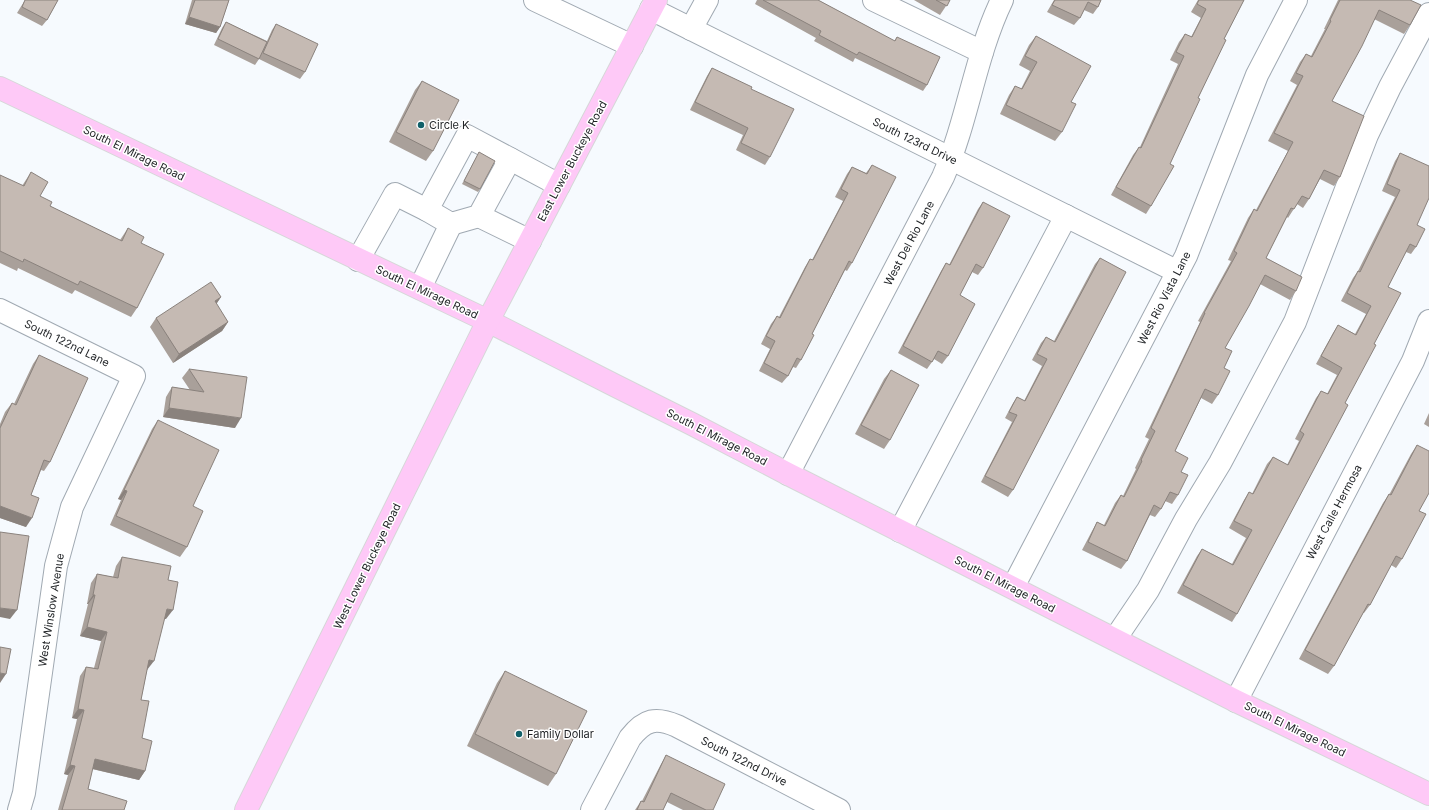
<svg xmlns="http://www.w3.org/2000/svg" width="1429" height="810" font-family="Inter,sans-serif">
<style>
.lines{fill:none;stroke-linecap:round;stroke-linejoin:round}
.minor-casing{stroke:#a0a9b2;stroke-width:24}
.major-casing{stroke:#d6d7d8;stroke-width:24}
.minor{stroke:#fff;stroke-width:22}
.major{stroke:#fec9f7;stroke-width:22}
.wall{fill:#a9a09a}
.shaded-wall{fill:#8a827d}
.building{fill:#c5bab3;stroke:#8a827d}
.poi-dot{fill:#12616a;stroke:#fff;stroke-width:1.5}
.labels{text-anchor:middle;dominant-baseline:central;stroke-width:3;stroke-linejoin:round;paint-order:stroke}
.poi-label{font-size:11px;fill:#1e2124;stroke:#fff;text-anchor:start}
.street-label{font-size:11px;fill:#1e2124;stroke:#fff}
</style>
<rect width="100%" height="100%" fill="#f6fafe"/>
<g class="lines">
<!-- minor casing -->
<g class="minor-casing">
<g id="minor">
<polyline points="535,0 632,46"/>
<polyline points="874,0 982,52"/>
<polyline points="651,9 1178,272"/>
<polyline points="691,29 707,0"/>
<polyline points="479,216 530,241"/>
<polyline points="451,224 479,216 510,159"/>
<polyline points="358,260 395,194 427,210"/>
<polyline points="420,288 451,224 427,210 467,136 559,185"/>
<polyline points="0,310 134,376 72,507 56,566 24,793 19,810"/>
<path d="M788 474 943 177C968 120 975 56 1002 0"/>
<polyline points="900,531 1066,216"/>
<polyline points="1013,587 1186,256 1257,75 1296,0"/>
<polyline points="1115,639 1148,590 1186,519 1220,463 1295,322 1367,135 1390,87 1429,14"/>
<polyline points="1236,701 1413,361 1429,321"/>
<path d="M592 810 630 738C645 719 656 717 677 726L839 810"/>
</g>
</g>
<!-- major casing -->
<g class="major-casing">
<g id="major">
<polyline points="0,88 488,321 616,386 692,424 788,474 1236,701 1429,794"/>
<polyline points="246,810 488,321 656,0"/>
</g>
</g>
<!-- minor -->
<use href="#minor" class="minor"/>
<!-- major -->
<use href="#major" class="major"/>
</g>
<!-- wall -->
<g class="wall">
<polygon points="25,0 58,0 47,20 42,26 17,13"/>
<polygon points="192,0 229,0 220,27 216,33 185,24"/>
<polygon points="757,0 818,0 894,41 897,37 927,85 923,91 855,58 853,62 814,41 816,38 755,4"/>
<polygon points="914,0 950,0 940,15"/>
<polygon points="1054,0 1101,0 1098,7 1093,14 1084,10 1080,18 1074,25 1047,12"/>
<polygon points="1198,0 1244,0 1224,39 1151,206 1146,214 1111,195 1133,155 1139,147 1140,147 1178,64 1170,60 1179,42 1185,34 1191,37 1201,18 1191,12"/>
<polygon points="1338,0 1410,0 1410,25 1404,34 1374,19 1332,101 1340,177 1334,186 1320,179 1309,199 1303,208 1297,204 1288,218 1287,217 1266,258 1296,291 1290,300 1260,284 1225,348 1224,368 1218,395 1212,404 1201,398 1175,451 1181,472 1178,495 1172,504 1165,501 1161,509 1155,517 1150,515 1127,561 1121,569 1082,550 1092,531 1097,522 1104,525 1115,503 1121,495 1123,496 1136,469 1135,468 1149,439 1145,437 1200,322 1198,321 1231,261 1228,260 1248,218 1254,209 1256,210 1288,151 1268,141 1297,85 1290,81 1300,62 1306,54 1311,56 1325,29 1324,29"/>
<polygon points="226,22 267,41 272,30 276,24 305,72 300,79 259,59 255,65 214,45 222,28"/>
<polygon points="1036,36 1071,102 1062,132 1055,141 1000,114 1009,95 1015,86 1021,89 1030,71 1019,65 1029,45"/>
<polygon points="712,68 751,89 770,157 765,165 736,150 743,135 690,110 707,76"/>
<polygon points="422,81 433,151 426,161 389,142 415,90"/>
<polygon points="479,152 480,189 478,192 462,184"/>
<polygon points="1400,153 1417,225 1416,247 1411,254 1406,252 1388,287 1374,344 1345,403 1237,614 1232,622 1177,593 1197,556 1202,549 1232,564 1246,538 1229,528 1244,500 1249,492 1252,494 1267,464 1273,457 1287,465 1299,441 1295,439 1316,398 1321,391 1327,394 1337,375 1316,364 1333,333 1338,325 1355,334 1366,314 1341,301 1353,278 1358,271 1395,197 1382,191 1395,161"/>
<polygon points="872,165 852,263 847,271 845,270 812,334 801,360 796,368 793,367 788,376 782,383 759,371 770,349 761,344 771,324 777,316 779,317 805,267 810,259 812,260 843,201 835,197 847,174 852,167 866,173"/>
<polygon points="31,172 40,196 50,206 120,240 128,228 141,243 137,308 131,317 75,290 72,294 18,268 17,271 0,263 0,175 22,186"/>
<polygon points="983,202 983,268 978,275 972,272 960,295 948,356 942,364 934,359 927,369 898,353 941,271 946,263 949,265 978,209"/>
<polygon points="1100,258 1013,490 1008,497 981,482 1012,422 1005,418 1013,403 1017,397 1024,401 1042,366 1032,360 1041,343 1046,337 1054,341 1095,264"/>
<polygon points="221,297 216,304 228,322 222,331 173,363 150,327 156,318"/>
<polygon points="39,355 50,462 44,471 41,470 31,495 26,527 0,518 0,424 5,412 12,403 14,404 33,364"/>
<polygon points="189,369 235,428 163,417 166,397 172,387 190,390 182,378"/>
<polygon points="891,370 890,440 884,449 855,434 884,379"/>
<polygon points="1429,413 1429,427 1424,424"/>
<polygon points="158,420 193,506 187,547 180,557 110,525 121,500 118,499 152,429"/>
<polygon points="1417,445 1419,511 1402,559 1396,568 1391,565 1370,605 1364,613 1363,613 1334,666 1328,674 1299,659 1383,503 1389,494 1389,495 1411,454"/>
<polygon points="122,557 168,580 166,619 164,619 147,670 141,700 142,738 145,771 139,780 92,769 88,789 124,810 58,810 68,775 64,774 77,719 72,718 80,676 86,667 94,668 101,641 80,636 88,604 87,604 91,583 97,574 113,577 116,566"/>
<polygon points="505,671 556,774 548,786 467,746 497,683"/>
<polygon points="666,755 713,810 683,810 667,802 663,810 635,810 641,801 642,801 661,764"/>
</g>
<!-- shaded-wall -->
<g class="shaded-wall">
<polygon points="189,17 220,27 216,33 185,24"/>
<polygon points="221,297 215,306 215,301"/>
<polygon points="228,322 222,331 173,363 179,354"/>
<polygon points="169,408 241,418 235,428 163,417"/>
<polygon points="124,490 127,491 121,500 118,499"/>
<polygon points="0,506 32,518 26,527 0,518"/>
<polygon points="93,595 95,595 88,604 87,604"/>
<polygon points="0,608 17,610 10,619 0,617"/>
<polygon points="167,609 173,610 166,619 161,618"/>
<polygon points="87,627 107,632 101,641 80,636"/>
<polygon points="149,660 154,661 147,670 143,669"/>
<polygon points="0,673 6,674 0,683"/>
<polygon points="78,709 84,710 77,719 72,718"/>
<polygon points="95,759 145,771 139,780 89,768"/>
<polygon points="70,765 75,766 68,775 64,774"/>
</g>
<!-- building -->
<g class="building">
<polygon points="25,0 58,0 47,20 22,7"/>
<polygon points="195,0 229,0 220,27 189,17"/>
<polygon points="763,0 818,0 895,41 897,37 940,57 927,85 859,52 857,55 819,35 821,31"/>
<polygon points="936,0 950,0 947,6"/>
<polygon points="1055,0 1101,0 1098,7 1088,2 1080,18 1052,5"/>
<polygon points="1199,0 1244,0 1224,39 1226,40 1198,98 1200,99 1170,164 1174,166 1151,206 1116,187 1139,147 1141,148 1184,56 1176,52 1185,34 1192,37 1206,9 1197,4"/>
<polygon points="1340,0 1410,0 1421,5 1410,25 1379,10 1362,46 1332,101 1364,116 1340,177 1324,170 1309,199 1302,196 1294,209 1291,208 1266,258 1302,277 1296,291 1265,275 1249,306 1225,348 1232,351 1224,368 1230,371 1218,395 1205,389 1175,451 1188,458 1181,472 1188,475 1178,495 1170,492 1161,509 1154,505 1127,561 1088,542 1097,522 1105,526 1121,495 1124,497 1142,461 1141,460 1155,431 1151,428 1205,313 1204,313 1237,253 1234,251 1254,209 1257,211 1293,142 1274,133 1303,76 1296,73 1306,54 1312,57 1331,21 1330,20"/>
<polygon points="226,22 267,42 259,59 218,39"/>
<polygon points="276,24 318,44 305,72 263,53"/>
<polygon points="1036,36 1091,66 1071,102 1076,104 1062,132 1006,105 1015,86 1022,89 1037,62 1025,56"/>
<polygon points="712,68 752,87 751,89 794,109 770,157 741,143 748,128 695,102"/>
<polygon points="422,81 459,100 433,151 396,132"/>
<polygon points="479,152 495,161 480,189 464,181"/>
<polygon points="1400,153 1429,166 1429,198 1417,225 1425,229 1416,247 1410,244 1388,287 1401,293 1374,344 1376,345 1345,403 1348,405 1237,614 1183,585 1202,549 1233,565 1252,530 1234,521 1249,492 1253,494 1273,457 1288,465 1304,434 1300,431 1321,391 1328,394 1342,368 1321,356 1338,325 1356,335 1371,306 1347,293 1358,271 1360,272 1400,190 1387,184"/>
<polygon points="872,165 896,177 852,263 849,261 812,334 814,335 801,360 797,358 788,376 764,363 775,341 766,336 777,316 780,318 810,259 813,260 848,193 841,189 852,167 867,174"/>
<polygon points="31,172 48,182 40,196 52,202 50,206 122,241 128,228 144,237 141,243 164,254 137,308 80,281 78,285 24,259 23,262 0,251 0,175 24,186"/>
<polygon points="983,202 1010,216 983,268 976,264 960,295 975,304 948,356 938,351 932,362 903,346 946,263 950,265"/>
<polygon points="1100,258 1126,272 1013,490 985,476 1017,415 1009,412 1017,397 1025,401 1047,359 1037,354 1046,337 1055,342"/>
<polygon points="211,282 221,297 215,301 228,322 179,354 156,318"/>
<polygon points="39,355 88,378 50,462 44,460 31,495 39,498 32,518 0,506 0,428 12,403 16,405"/>
<polygon points="189,369 247,377 241,418 169,408 172,387 204,392"/>
<polygon points="891,370 919,385 890,440 861,425"/>
<polygon points="158,420 219,450 193,506 203,511 187,547 116,516 127,491 124,490"/>
<polygon points="1417,445 1429,451 1429,493 1419,511 1426,514 1402,559 1396,556 1370,605 1368,604 1334,666 1305,650 1389,494 1391,495"/>
<polygon points="0,532 29,536 17,610 0,608"/>
<polygon points="122,557 171,566 168,580 178,582 173,610 167,609 154,661 149,660 141,700 149,701 142,738 152,741 145,771 95,759 88,789 127,801 124,810 62,810 75,766 70,765 84,710 78,709 86,667 98,669 107,632 87,627 95,595 93,595 97,574 118,578"/>
<polygon points="0,647 11,649 6,674 0,673"/>
<polygon points="505,671 587,711 556,774 475,734"/>
<polygon points="666,755 725,784 713,810 706,810 671,793 663,810 637,810 641,801 644,802"/>
</g>
<!-- markers -->
<g class="poi-dot">
<circle cx="421" cy="125" r="4"/>
<circle cx="519" cy="734" r="4"/>
</g>
<g class="labels">
<!-- poi labels -->
<g class="poi-label">
<text x="429" y="125">Circle K</text>
<text x="527" y="734">Family Dollar</text>
</g>
<!-- street labels -->
<g class="street-label">
<text transform="translate(915 141) rotate(26)">South 123rd Drive</text>
<text transform="translate(134 153) rotate(26)">South El Mirage Road</text>
<text transform="translate(572 161) rotate(-62)">East Lower Buckeye Road</text>
<text transform="translate(909 243) rotate(-62)">West Del Rio Lane</text>
<text transform="translate(427 292) rotate(25)">South El Mirage Road</text>
<text transform="translate(1164 298) rotate(-63)">West Rio Vista Lane</text>
<text transform="translate(67 343) rotate(26)">South 122nd Lane</text>
<text transform="translate(717 437) rotate(27)">South El Mirage Road</text>
<text transform="translate(1334 512) rotate(-62)">West Calle Hermosa</text>
<text transform="translate(367 566) rotate(-64)">West Lower Buckeye Road</text>
<text transform="translate(1005 584) rotate(27)">South El Mirage Road</text>
<text transform="translate(51 610) rotate(-81)">West Winslow Avenue</text>
<text transform="translate(1295 729) rotate(26)">South El Mirage Road</text>
<text transform="translate(744 761) rotate(27)">South 122nd Drive</text>
</g>
</g>
</svg>
